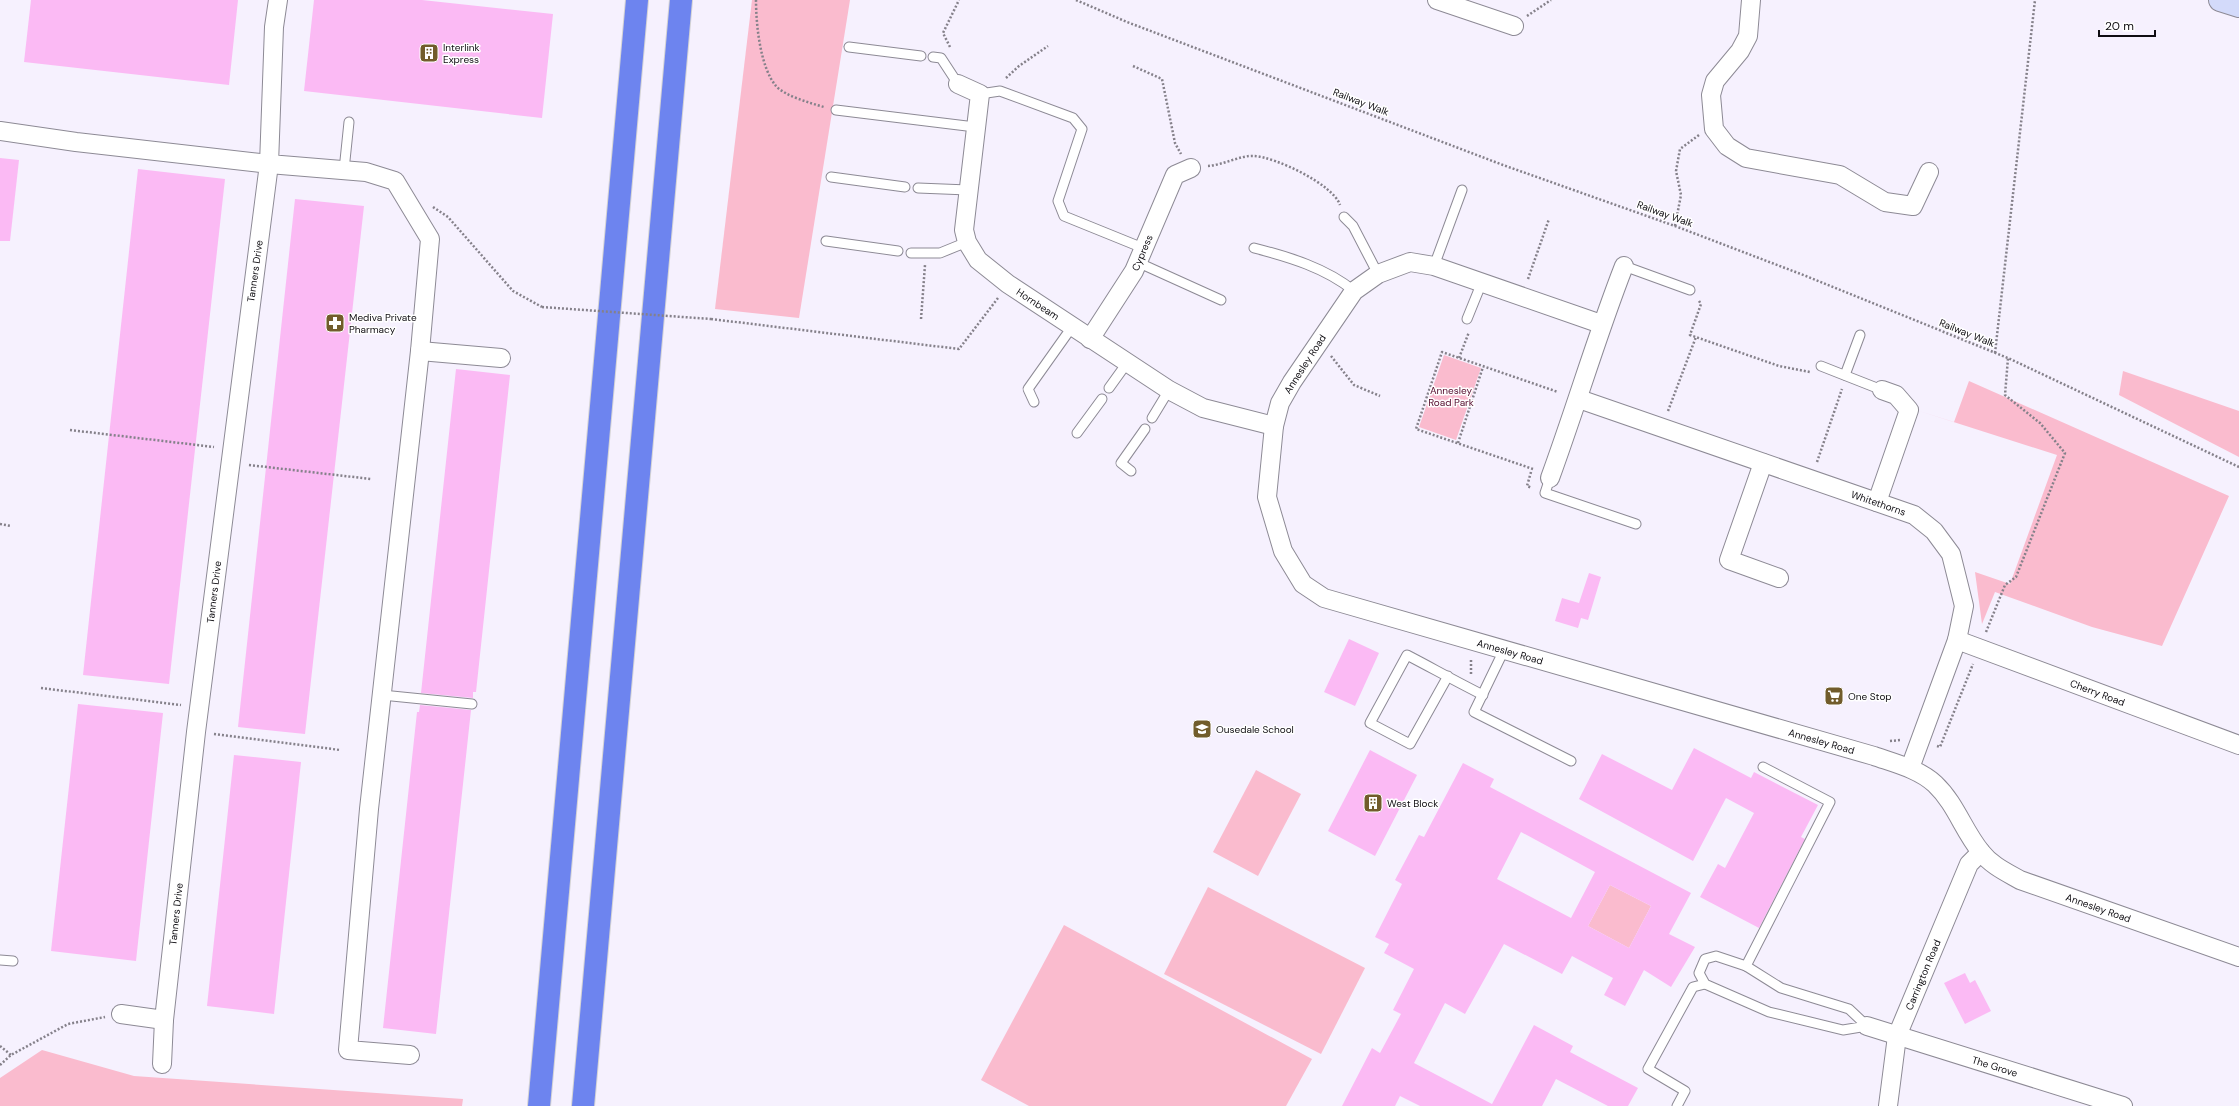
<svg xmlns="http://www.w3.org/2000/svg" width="2239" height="1106" font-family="'DM Sans',sans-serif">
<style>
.green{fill:#fabbce}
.building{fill:#fbbaf4;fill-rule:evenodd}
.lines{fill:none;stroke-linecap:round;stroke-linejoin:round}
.lane-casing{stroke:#8d8a95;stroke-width:11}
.street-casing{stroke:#8d8a95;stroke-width:20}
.secondary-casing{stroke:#8d8a95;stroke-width:24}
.highway-casing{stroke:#d4d3d4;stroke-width:24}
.path{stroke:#85818a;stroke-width:2.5;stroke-dasharray:2 2;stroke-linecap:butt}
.lane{stroke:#fff;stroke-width:9}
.street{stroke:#fff;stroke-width:18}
.secondary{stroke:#d3dafa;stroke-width:22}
.highway{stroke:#6d84ef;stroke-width:22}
.path-bridge{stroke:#85818a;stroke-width:2.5;stroke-dasharray:2 2;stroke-linecap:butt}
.labels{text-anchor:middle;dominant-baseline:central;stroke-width:3;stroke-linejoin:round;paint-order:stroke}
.poi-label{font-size:10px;fill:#0f0d12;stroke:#fff;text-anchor:start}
.street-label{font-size:10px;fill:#0f0d12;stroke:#fff}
.park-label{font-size:10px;fill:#53092b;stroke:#fff}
</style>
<rect width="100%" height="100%" fill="#f6f1fe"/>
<!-- green -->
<g class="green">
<polygon points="752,0 850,0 799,318 715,309"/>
<polygon points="1444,355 1481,368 1456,440 1419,427"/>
<polygon points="2123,371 2239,411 2239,457 2119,395"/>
<polygon points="1969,381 2229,496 2162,646 2092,627 1995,592 1982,624 1975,572 2010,584 2057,455 1916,410 1954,422"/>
<polygon points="1256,770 1301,794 1258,876 1213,852"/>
<polygon points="1610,885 1651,906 1629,948 1588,926"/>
<polygon points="1208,887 1365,968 1321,1054 1164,974"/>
<polygon points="1064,925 1312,1059 1286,1106 1029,1106 981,1080"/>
<polygon points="42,1050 134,1076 463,1099 462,1106 0,1106 0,1078"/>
</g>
<!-- building -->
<g class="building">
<polygon points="31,0 238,0 229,85 24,62"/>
<polygon points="314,0 422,0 553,14 542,118 304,91"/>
<polygon points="0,158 19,160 10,241 0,241"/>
<polygon points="138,169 225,179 169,684 83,675"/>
<polygon points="295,199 364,206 305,734 238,727"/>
<polygon points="456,369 510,375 476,692 473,692 473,698 421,693"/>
<polygon points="1589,573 1601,577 1588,620 1581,618 1578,628 1555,621 1562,598 1579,603"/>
<polygon points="1349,639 1379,653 1355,706 1324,692"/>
<polygon points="78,704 163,713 136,961 51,951"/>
<polygon points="420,705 471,710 436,1034 383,1028 417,712 419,712"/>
<polygon points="1694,748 1751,778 1754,772 1818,805 1801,837 1805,839 1759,928 1700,897 1718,864 1725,868 1754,813 1726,798 1693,861 1579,799 1602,754 1672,790"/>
<polygon points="1370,750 1417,775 1375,856 1328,831"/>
<polygon points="234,755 301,762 274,1014 207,1006"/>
<path d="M1463 763 1494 779 1490 787 1691 893 1669 934 1695 947 1671 987 1644 970 1625 1006 1604 995 1613 978 1572 956 1562 974 1504 944 1465 1014 1445 1003 1414 1063 1492 1104 1534 1025 1573 1046 1570 1052 1638 1088 1628 1106H1608L1556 1079 1542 1106H1420L1400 1096 1395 1106H1342L1372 1048 1380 1053 1401 1014 1393 1010 1414 969 1384 953 1389 944 1375 937 1402 884 1395 880 1419 835 1424 837ZM1521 832 1595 872 1571 918 1497 879ZM1610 885 1651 906 1629 948 1588 926Z"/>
<polygon points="1965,973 1970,983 1975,980 1991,1011 1965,1024 1944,983"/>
</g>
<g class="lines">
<!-- lane casing -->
<g class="lane-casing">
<g id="lane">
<polyline points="849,47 921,56"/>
<polyline points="933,57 941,58 958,84"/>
<polyline points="980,94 1000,91 1073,118 1082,129 1058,201 1064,216 1143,248"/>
<polyline points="836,110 975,127"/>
<polyline points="344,170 349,122"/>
<polyline points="831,177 905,187"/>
<polyline points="918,188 968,190"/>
<polyline points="1344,217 1353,226 1378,274"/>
<polyline points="826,241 898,251"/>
<path d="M1254 248C1289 257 1326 268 1354 291"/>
<polyline points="911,253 940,253 967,242"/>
<polyline points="1137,262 1221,300"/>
<polyline points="1434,266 1462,190"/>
<polyline points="1624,266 1690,290"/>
<polyline points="1467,319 1482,282"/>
<polyline points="1821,366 1882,390"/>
<polyline points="1845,375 1860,335"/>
<polyline points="1109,388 1127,363"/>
<polyline points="1034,402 1028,389 1072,327"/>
<polyline points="1152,418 1169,390"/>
<polyline points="1077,433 1102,399"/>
<polyline points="1131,471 1121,463 1145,429"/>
<polyline points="1550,478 1545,493 1636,524"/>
<polyline points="1504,650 1474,712 1571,761"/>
<path d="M1448 676 1410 744 1370 723 1407 655C1432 668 1457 682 1483 695"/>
<polyline points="382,695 472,704"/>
<polygon points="1716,956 1746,966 1781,988 1849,1009 1867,1026 1843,1030 1769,1012 1705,984 1699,973 1705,959"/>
<polyline points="0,960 13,961"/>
<polyline points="1746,966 1830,802 1763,767"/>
<polyline points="1677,1106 1685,1091 1648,1069 1693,987 1705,984"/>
</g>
</g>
<!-- street casing -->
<g class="street-casing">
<g id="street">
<polyline points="278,0 274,27 269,164 366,172 395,181 430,239 420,351 369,809 348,1050 410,1055"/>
<polyline points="1437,0 1514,26"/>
<polyline points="1751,0 1748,36 1740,51 1715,81 1711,95 1714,129 1727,146 1746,158 1840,175 1885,202 1913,206 1929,172"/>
<path id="s1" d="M958 84 980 94 964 230 967 242 978 260 1008 284 1169 390 1203 408 1274 426"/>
<polyline points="0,131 76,142 269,164 196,732 164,1020 121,1014"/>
<path id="s2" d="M1601 324 1434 266 1410 262 1378 274 1354 291 1292 382 1280 403 1274 426 1267 497 1283 551 1303 584 1324 598 1874 756C1894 763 1919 769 1935 784 1956 804 1963 830 1981 852 1991 865 2006 872 2020 880L2239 957"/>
<path id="s3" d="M1090 339 1134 271 1175 175 1191 168"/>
<polyline points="420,351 501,358"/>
<path id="s4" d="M1579 399 1914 515 1934 531 1951 554 1964 606 1957 640 1910 768"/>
<polyline points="1763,463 1729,560 1779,578"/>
<path d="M1550 478C1576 407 1597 335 1624 266"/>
<polyline points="1877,502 1909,410 1896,395 1882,390"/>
<path id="s5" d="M1957 640 2239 745"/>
<path id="s6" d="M1867 1026 2123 1106"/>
<polyline points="162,1064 164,1020"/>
<path id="s7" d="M1888 1106 1897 1036 1969 864 1981 852"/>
</g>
</g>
<!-- secondary casing -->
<g class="secondary-casing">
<polyline id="secondary" points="2220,0 2239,6"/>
</g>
<!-- highway casing -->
<g class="highway-casing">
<g id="highway">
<polyline points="539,1106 637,0"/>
<polyline points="583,1106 681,0"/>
</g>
</g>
<!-- path -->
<g class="path">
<path d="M756 0C756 24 760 67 776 86 785 96 810 103 824 107"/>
<polyline points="1076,0 1127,22 1503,165 1675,226 1806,276 2008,358 2239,467"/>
<polyline points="1527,16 1551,0"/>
<polyline points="950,47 943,33 959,0"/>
<polyline points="1133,66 1162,79 1175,143 1181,154"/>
<polyline points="1006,78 1019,66 1048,46"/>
<path d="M1208 166C1223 165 1241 155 1254 156 1275 157 1333 184 1340 205"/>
<polyline points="433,207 448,217 513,291 542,307"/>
<polyline points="1675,226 1681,195 1676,171 1680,149 1699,135"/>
<polyline points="1528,279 1549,219"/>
<polyline points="1699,301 1701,304 1690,335 1779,366 1810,372"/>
<polyline points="711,319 959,349 998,298"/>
<polyline points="921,319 925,265"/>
<polyline points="1995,353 2035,0"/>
<polyline points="1331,356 1354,385 1380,396"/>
<polyline points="1459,358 1469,332"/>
<polyline points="1668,411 1696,337"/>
<polyline points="70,430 214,447"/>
<polyline points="1458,443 1483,367"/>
<polyline points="1817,462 1842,389"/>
<polyline points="249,465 371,479"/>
<polyline points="1533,469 1416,429 1442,352 1558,392"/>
<polyline points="1531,472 1527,486 1532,488"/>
<polyline points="0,524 11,526"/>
<polyline points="1986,632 2005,585 2016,577 2065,453 2040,423 2005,395 2008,358"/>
<polyline points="1471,674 1471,659"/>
<polyline points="41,688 181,705"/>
<polyline points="214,734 340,750"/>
<polyline points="1890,741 1901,740"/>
<polyline points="1937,746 1940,747 1973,664"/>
<polyline points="0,1046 11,1055"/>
<polyline points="0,1065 11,1055 68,1024 105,1017"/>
</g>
<!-- lane -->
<use href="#lane" class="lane"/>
<!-- street -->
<use href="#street" class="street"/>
<!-- secondary -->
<use href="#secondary" class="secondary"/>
<!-- highway -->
<use href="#highway" class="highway"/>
<!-- path-bridge -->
<polyline class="path-bridge" points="542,307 711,319"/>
</g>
<!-- icons -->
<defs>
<g id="building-square" transform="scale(1)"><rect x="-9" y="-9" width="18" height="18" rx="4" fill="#715c2b" stroke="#fff"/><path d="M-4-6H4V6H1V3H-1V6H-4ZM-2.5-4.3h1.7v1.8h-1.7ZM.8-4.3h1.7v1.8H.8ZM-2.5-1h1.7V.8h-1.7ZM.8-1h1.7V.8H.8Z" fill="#fff"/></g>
<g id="pharmacy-square" transform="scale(1)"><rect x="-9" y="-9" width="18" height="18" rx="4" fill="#715c2b" stroke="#fff"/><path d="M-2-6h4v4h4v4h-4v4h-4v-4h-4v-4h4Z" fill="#fff"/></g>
<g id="supermarket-square" transform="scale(1)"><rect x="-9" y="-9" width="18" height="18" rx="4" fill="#715c2b" stroke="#fff"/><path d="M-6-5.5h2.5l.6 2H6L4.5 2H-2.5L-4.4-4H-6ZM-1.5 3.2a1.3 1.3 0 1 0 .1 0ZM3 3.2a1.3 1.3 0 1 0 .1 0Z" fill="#fff"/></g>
<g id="school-square" transform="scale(1)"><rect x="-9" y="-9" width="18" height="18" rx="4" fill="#715c2b" stroke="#fff"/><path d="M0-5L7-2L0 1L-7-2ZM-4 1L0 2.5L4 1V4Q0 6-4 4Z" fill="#fff"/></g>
</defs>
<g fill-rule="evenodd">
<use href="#building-square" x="429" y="53"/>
<use href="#pharmacy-square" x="335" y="323"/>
<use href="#supermarket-square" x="1834" y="696"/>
<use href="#school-square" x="1202" y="729"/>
<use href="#building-square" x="1373" y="803"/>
</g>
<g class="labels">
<!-- poi labels -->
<g class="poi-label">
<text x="443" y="47">Interlink<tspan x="443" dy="12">Express</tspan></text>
<text x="349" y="317">Mediva Private<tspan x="349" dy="12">Pharmacy</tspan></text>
<text x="1848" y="696">One Stop</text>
<text x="1216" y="729">Ousedale School</text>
<text x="1387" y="803">West Block</text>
</g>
<!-- street labels -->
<g class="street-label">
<text transform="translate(1361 102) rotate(21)">Railway Walk</text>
<text transform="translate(1665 214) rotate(20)">Railway Walk</text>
<text stroke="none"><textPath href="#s3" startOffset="101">Cypress</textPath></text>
<text transform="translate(255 271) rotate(-82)">Tanners Drive</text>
<text stroke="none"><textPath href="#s1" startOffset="269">Hornbeam</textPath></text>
<text transform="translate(1967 333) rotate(22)">Railway Walk</text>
<text transform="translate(1305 364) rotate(-57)">Annesley Road</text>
<text stroke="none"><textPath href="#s4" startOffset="317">Whitethorns</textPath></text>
<text transform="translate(214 592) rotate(-83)">Tanners Drive</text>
<text stroke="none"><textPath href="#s2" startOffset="808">Annesley Road</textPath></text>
<text stroke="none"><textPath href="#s5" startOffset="150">Cherry Road</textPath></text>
<text stroke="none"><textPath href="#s2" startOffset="1132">Annesley Road</textPath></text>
<text stroke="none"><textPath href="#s2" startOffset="1468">Annesley Road</textPath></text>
<text transform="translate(176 914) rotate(-84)">Tanners Drive</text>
<text stroke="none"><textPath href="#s7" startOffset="137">Carrington Road</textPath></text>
<text stroke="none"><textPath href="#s6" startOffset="134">The Grove</textPath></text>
</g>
<!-- park labels -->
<g class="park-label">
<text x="1451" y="390">Annesley<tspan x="1451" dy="12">Road Park</tspan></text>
</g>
</g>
<!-- scale -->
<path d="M2099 30v6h56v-6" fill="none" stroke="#0f0d12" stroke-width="2"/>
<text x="2105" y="30" font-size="12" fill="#0f0d12" stroke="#ffffff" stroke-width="3" paint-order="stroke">20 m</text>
</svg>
